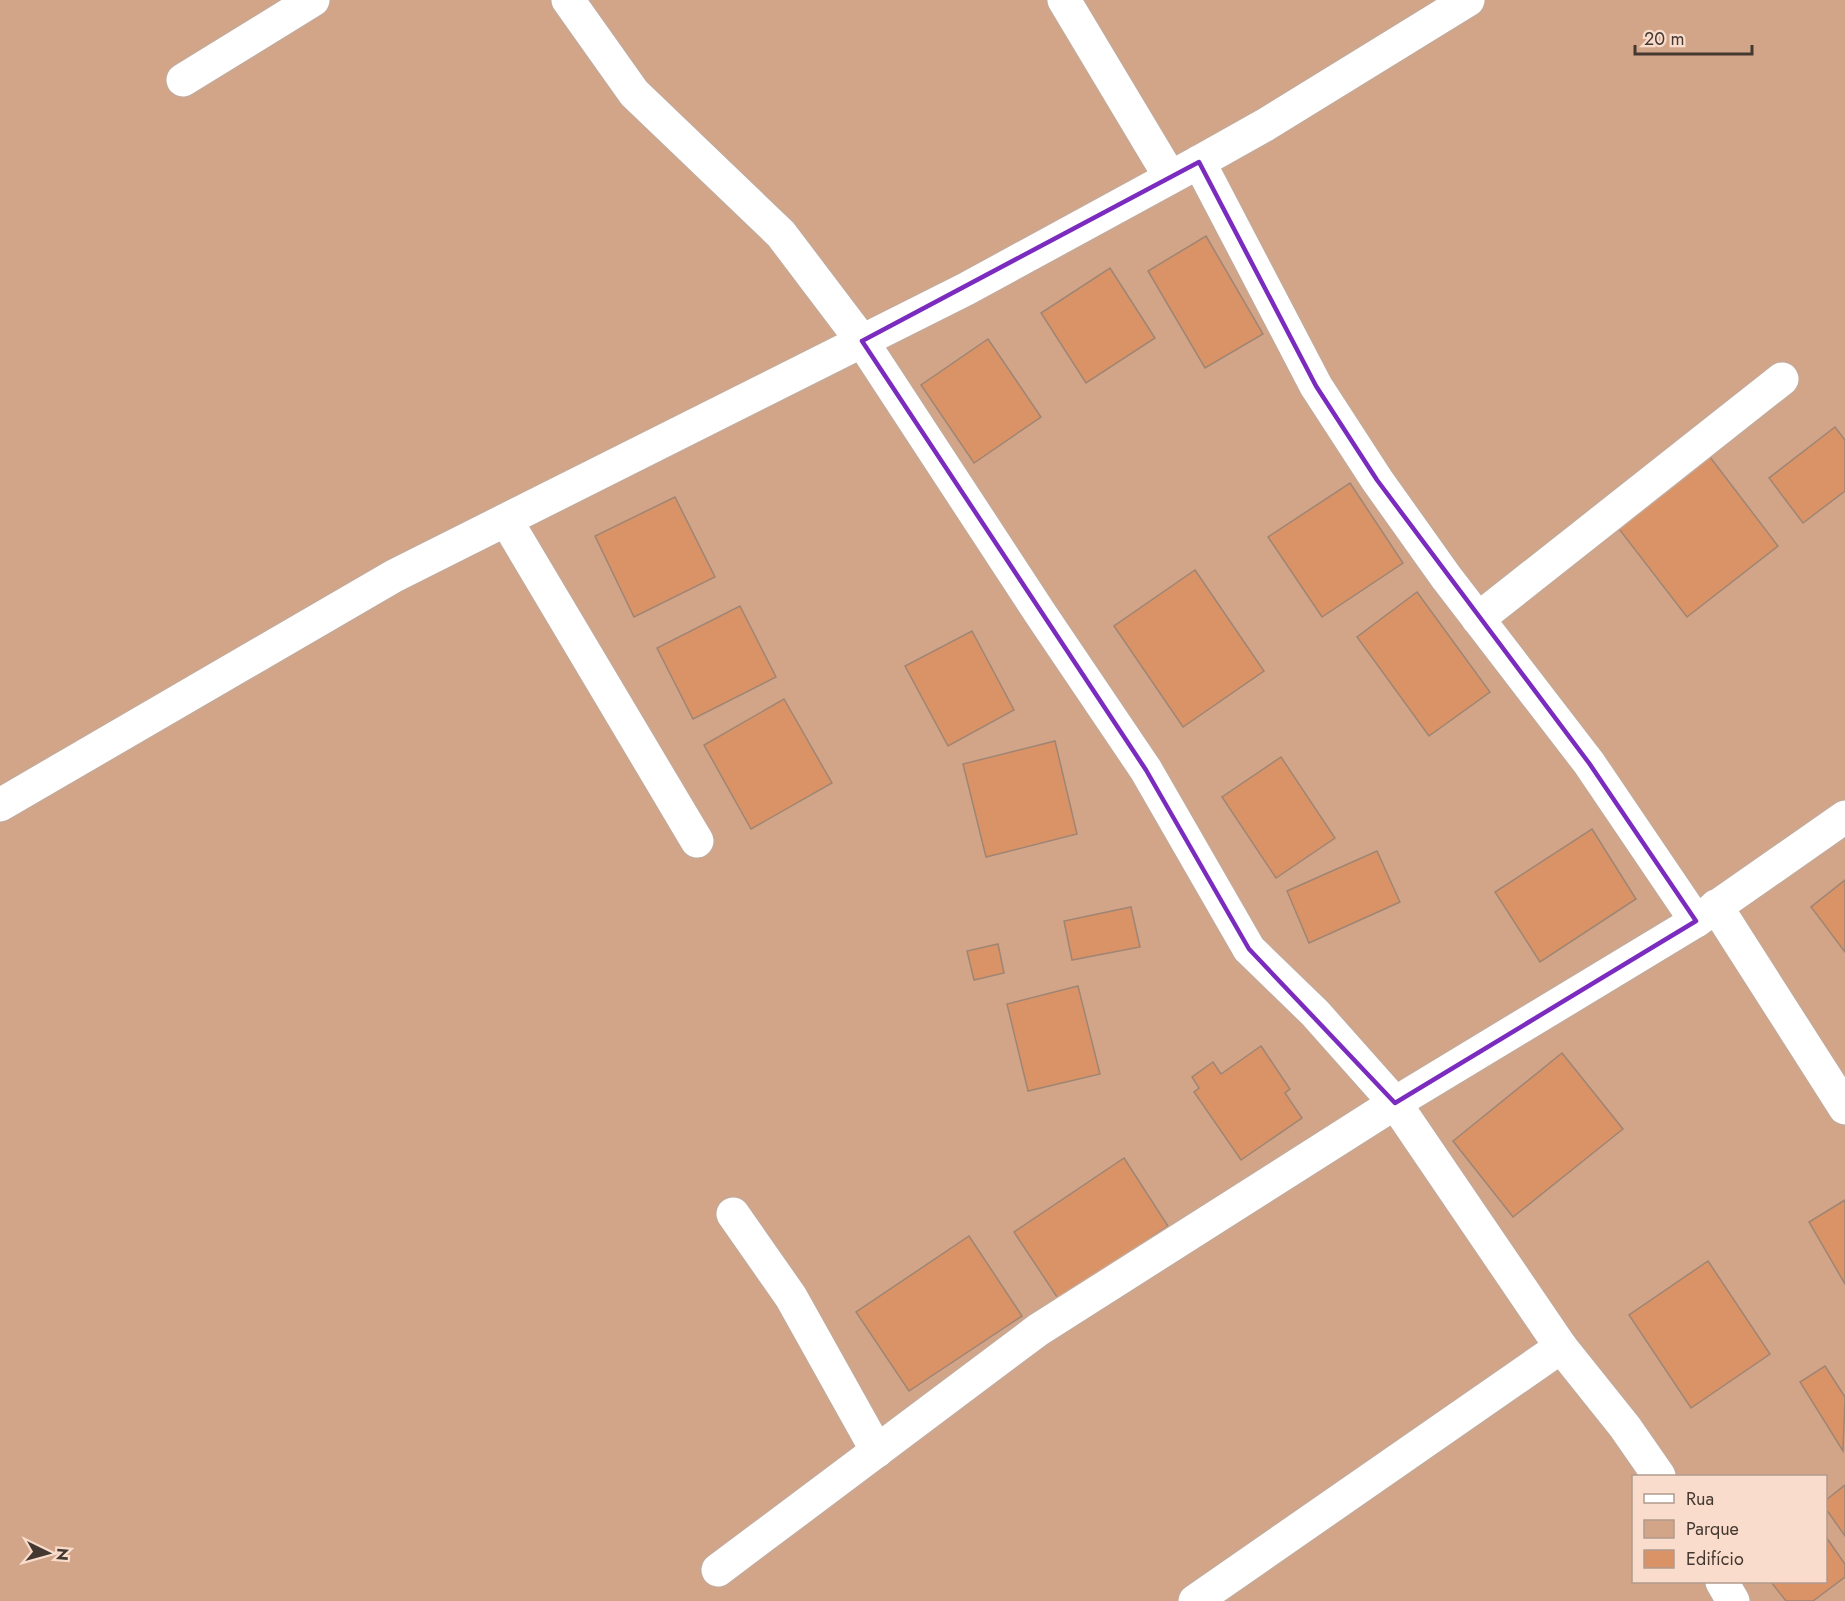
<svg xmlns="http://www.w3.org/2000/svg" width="1845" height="1601" font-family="Jost,sans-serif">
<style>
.green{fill:#d3a588;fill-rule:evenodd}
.building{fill:#d99367;stroke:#9f8574;stroke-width:1.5}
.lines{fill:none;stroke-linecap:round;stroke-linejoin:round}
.minor-casing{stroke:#c4a998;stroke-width:36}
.minor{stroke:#fff;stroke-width:33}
.marked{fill:none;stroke:#7b2cbf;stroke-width:4.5;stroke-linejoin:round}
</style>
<rect width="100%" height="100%" fill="#f9dccb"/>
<!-- green -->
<path class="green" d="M0 0H1845V1601H0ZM1634 1476H1826V1582H1634Z"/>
<!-- building -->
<g class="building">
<polygon points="1206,236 1263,334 1205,368 1148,271"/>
<polygon points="1110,268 1155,338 1086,383 1041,313"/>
<polygon points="988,339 1041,417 974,463 921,385"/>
<polygon points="1835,427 1845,440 1845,491 1803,523 1769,478"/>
<polygon points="1710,457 1778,546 1687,617 1619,529"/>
<polygon points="1350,483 1403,563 1322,617 1268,537"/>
<polygon points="675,497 715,577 634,617 595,536"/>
<polygon points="1195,570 1264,671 1183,727 1114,626"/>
<polygon points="1417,592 1490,692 1429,736 1357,637"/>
<polygon points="740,606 776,677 693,719 657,648"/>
<polygon points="972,631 1014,710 948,746 905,666"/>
<polygon points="784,699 832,783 751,829 704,745"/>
<polygon points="1055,741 1077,834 986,857 963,764"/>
<polygon points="1281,757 1335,838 1276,878 1222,797"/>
<polygon points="1592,829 1636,899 1540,962 1495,892"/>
<polygon points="1377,851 1400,902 1309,943 1287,891"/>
<polygon points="1845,880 1845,952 1811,907"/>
<polygon points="1131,907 1140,947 1072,960 1064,921"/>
<polygon points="998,944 1004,973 974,980 967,951"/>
<polygon points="1078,986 1100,1074 1028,1091 1007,1004"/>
<polygon points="1261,1046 1290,1089 1285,1093 1302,1118 1241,1160 1194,1092 1199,1088 1192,1077 1213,1062 1221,1074"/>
<polygon points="1562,1053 1623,1129 1513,1217 1453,1141"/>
<polygon points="1124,1158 1168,1226 1059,1300 1014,1232"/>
<polygon points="1845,1200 1845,1284 1809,1222"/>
<polygon points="969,1236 1022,1316 909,1391 856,1312"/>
<polygon points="1708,1261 1770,1354 1691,1408 1629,1315"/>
<polygon points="1825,1366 1845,1397 1843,1451 1800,1382"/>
<polygon points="1845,1485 1845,1536 1826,1509 1826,1500"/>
<polygon points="1826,1537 1845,1564 1845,1577 1813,1601 1786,1601 1771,1582 1826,1582"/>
</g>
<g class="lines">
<!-- minor casing -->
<g class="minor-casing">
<g id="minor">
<polyline points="568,0 634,93 781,234 862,341 1040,613 1146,770 1249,949 1315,1013 1395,1103 1561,1347 1625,1427 1659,1476"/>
<polyline points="1064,0 1170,177"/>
<polyline points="183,80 313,0"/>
<polyline points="1199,162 1316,386 1377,480 1446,577 1589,763 1696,921"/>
<polyline points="506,520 697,841"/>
<polyline points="1478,619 1782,379"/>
<polyline points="0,805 394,576 966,289 1199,162 1265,125 1468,0"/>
<polyline points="1716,906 1845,1108"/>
<polyline points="733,1214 791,1297 877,1451"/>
<polyline points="718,1570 1038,1330 1395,1103 1696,921 1845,817"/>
<polyline points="1722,1582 1733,1601"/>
<polyline points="1195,1601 1561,1347"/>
</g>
</g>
<!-- minor -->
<use href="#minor" class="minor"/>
</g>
<!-- marked area -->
<path class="marked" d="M1199 162 1316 386 1377 480 1589 763 1696 921 1395 1103 1249 949 1146 770 862 341Z"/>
<!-- legend -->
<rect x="1632" y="1475" width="195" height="108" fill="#f9dccb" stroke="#b19a8d" stroke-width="1.5"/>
<rect x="1644" y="1494" width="30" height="9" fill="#ffffff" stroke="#b19a8d" stroke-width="1.5"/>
<text x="1686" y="1505" font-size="18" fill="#443831">Rua</text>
<rect x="1644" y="1520" width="30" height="18" fill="#d3a588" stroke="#b19a8d" stroke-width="1.5"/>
<text x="1686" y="1535" font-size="18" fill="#443831">Parque</text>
<rect x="1644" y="1550" width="30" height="18" fill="#d99367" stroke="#b19a8d" stroke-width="1.5"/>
<text x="1686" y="1565" font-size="18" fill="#443831">Edifício</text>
<!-- north arrow -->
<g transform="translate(48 1553) rotate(95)" stroke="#f9dccb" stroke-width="4.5" paint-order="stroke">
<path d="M0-4.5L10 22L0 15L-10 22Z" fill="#443831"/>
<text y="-9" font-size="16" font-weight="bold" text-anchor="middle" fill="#443831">N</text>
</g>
<!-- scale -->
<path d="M1635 45v9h117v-9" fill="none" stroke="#443831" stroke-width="3"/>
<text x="1644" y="45" font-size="18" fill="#443831" stroke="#f9dccb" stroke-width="4.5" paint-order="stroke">20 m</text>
</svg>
